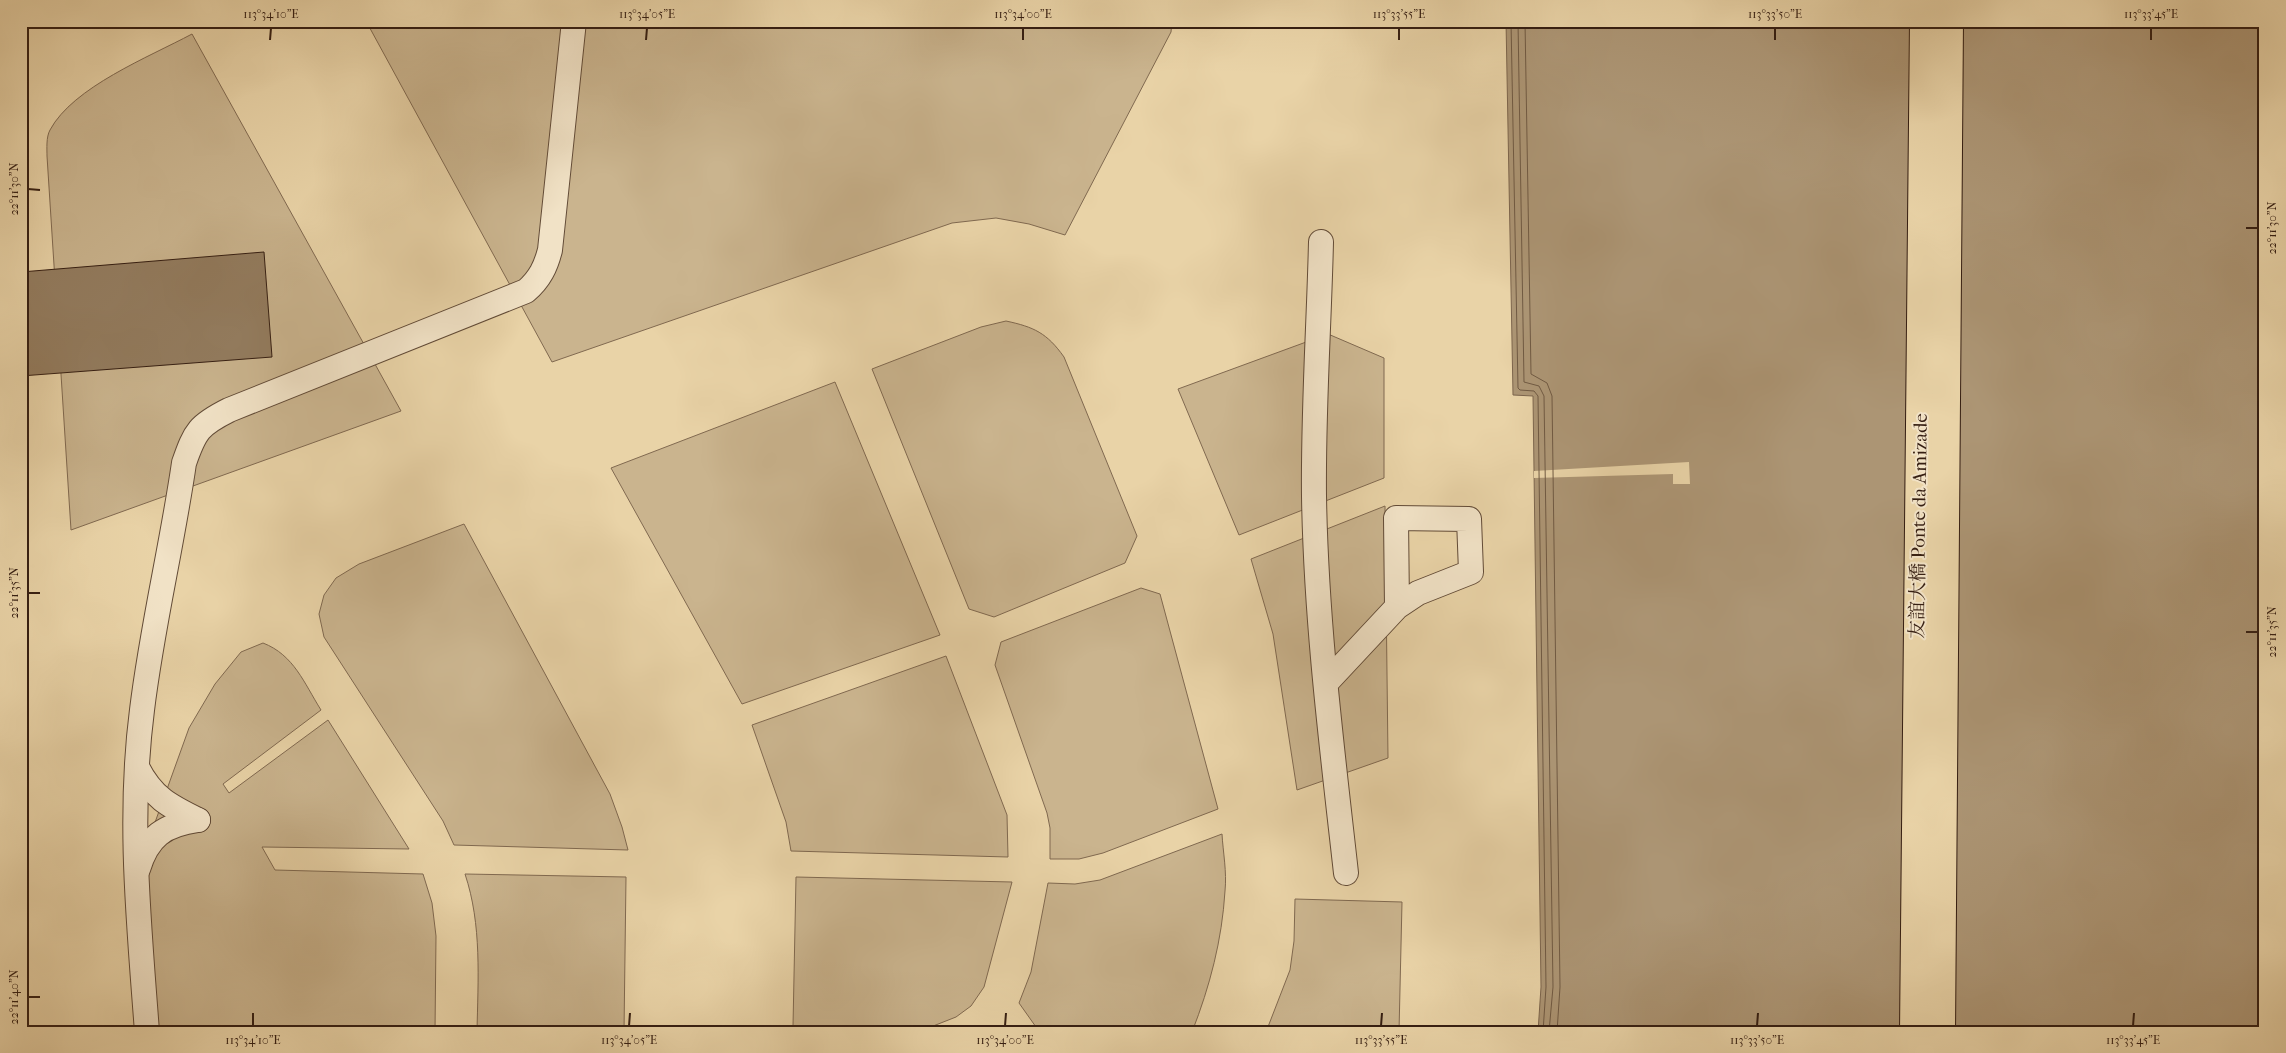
<svg xmlns="http://www.w3.org/2000/svg" width="2286" height="1053" font-family="'IM FELL French Canon','Noto Serif SC',serif">
<style>
.green{fill:#cab48e;stroke:#806950}
.water{fill:#ac9574;stroke:#7c654d}
.pier{fill:#e9d3a7}
.lines{fill:none;stroke-linecap:round;stroke-linejoin:round}
.shore{stroke:#705a43;stroke-width:1}
.building{fill:#937c5f;stroke:#351e12}
.minor-casing{stroke:#624b37;stroke-width:26}
.major-casing{stroke:#351e12;stroke-width:30}
.minor{stroke:#f1e2c6;stroke-width:24}
.major{stroke:#e9d3a7;stroke-width:28}
.ticks{fill:none;stroke:#351e12;stroke-width:2}
.labels{text-anchor:middle;dominant-baseline:central;stroke-width:4;stroke-linejoin:round;paint-order:stroke}
.street-label{font-size:19px;fill:#351e12;stroke:#f1e2c6}
.neatline{fill:none;stroke:#351e12;stroke-width:2}
.ticks-label{font-size:12px;text-anchor:middle;fill:#351e12}
</style>
<rect width="100%" height="100%" fill="#e9d3a7"/>
<filter id="stains"><feTurbulence type="fractalNoise" baseFrequency=".004" numOctaves="4"/><feColorMatrix values="0 0 0 0 .2 0 0 0 0 .09 0 0 0 0 .02 0 0 0 .5 -.17"/></filter>
<radialGradient id="worn" r=".72"><stop offset=".6" stop-color="#630" stop-opacity="0"/><stop offset="1" stop-color="#630" stop-opacity=".3"/></radialGradient>
<!-- green -->
<g class="green">
<polygon points="366,21 1172,21 1171,32 1065,235 1029,224 996,218 952,223 552,362"/>
<path d="M192 34 401 411 71 530 47 156C47 149 46 137 50 130 73 87 149 57 192 34Z"/>
<path d="M1006 321C1034 327 1047 333 1064 357L1137 536 1125 563 994 617 969 609 872 369 981 327Z"/>
<polygon points="1328,334 1384,358 1384,478 1239,535 1178,389"/>
<polygon points="835,382 940,635 742,704 611,468"/>
<polygon points="1385,506 1388,758 1297,790 1273,634 1251,559"/>
<polygon points="464,524 610,794 622,827 628,850 454,845 443,821 324,637 319,614 324,595 336,578 359,564"/>
<polygon points="1141,588 1160,594 1218,809 1103,853 1079,859 1050,859 1050,828 1047,813 995,665 1001,642"/>
<path d="M263 643C294 655 304 683 321 710L223 784 229 793 328 720 409 849 262 847 275 870 423 874 432 903 436 936 435 1032H135V878L189 728 215 684 241 652Z"/>
<polygon points="946,656 1007,815 1008,857 791,851 786,822 752,725"/>
<path d="M1222 834C1223 852 1227 872 1225 891 1222 940 1210 986 1192 1032H1050L1036 1027 1019 1003 1031 972 1048 883 1075 884 1100 880Z"/>
<path d="M465 874 626 877 624 1032H477C478 979 482 925 465 874Z"/>
<polygon points="796,877 1012,882 984,987 971,1006 956,1017 923,1030 793,1026"/>
<polygon points="1295,899 1402,902 1399,1032 1266,1032 1290,970 1294,941"/>
</g>
<!-- water -->
<polygon class="water" points="1506,21 2265,21 2265,1032 1538,1032 1541,987 1533,396 1513,395"/>
<!-- pier -->
<polygon class="pier" points="1689,462 1690,484 1673,484 1673,474 1534,478 1534,471"/>
<g class="lines">
<!-- shore -->
<g class="shore">
<polyline points="1511,21 1518,388 1520,390 1534,391 1538,396 1546,987 1543,1032"/>
<polyline points="1518,21 1524,382 1539,386 1544,396 1553,987 1549,1032"/>
<polyline points="1525,21 1531,374 1547,383 1552,396 1560,987 1557,1032"/>
</g>
</g>
<!-- building -->
<polygon class="building" points="264,252 272,357 21,376 21,272"/>
<g class="lines">
<!-- minor casing -->
<g class="minor-casing">
<g id="minor">
<path d="M1321 242C1319 326 1313 411 1314 496 1316 622 1332 748 1346 873"/>
<polyline points="1326,683 1397,607 1418,593 1471,572 1469,519 1396,518 1397,607"/>
<path d="M137 767C152 797 169 806 198 820"/>
<path d="M138 869C148 836 164 825 198 820"/>
<path d="M147 1032C139 924 128 818 142 710 152 627 172 546 184 463 195 431 199 425 229 410L526 291C540 279 546 266 550 250L574 21"/>
</g>
</g>
<!-- major casing -->
<g class="major-casing">
<g id="major">
<polyline points="1914,1032 1924,21"/>
<polyline points="1941,1032 1949,21"/>
</g>
</g>
<!-- minor -->
<use href="#minor" class="minor"/>
<!-- major -->
<use href="#major" class="major"/>
</g>
<!-- ticks -->
<path class="ticks" d="M270 40 271 28M646 40 647 28M1023 40V28M1399 40V28M1775 40V28M2151 40V28M28 189 40 190M2246 228H2258M28 593H40M2246 632H2258M28 997H40M253 1026V1013M629 1026 630 1013M1005 1026 1006 1013M1381 1026 1382 1013M1757 1026 1758 1013M2133 1026 2134 1013"/>
<g class="labels">
<!-- street labels -->
<g class="street-label">
<text transform="translate(1919 526) rotate(-89)">友誼大橋 Ponte da Amizade</text>
</g>
</g>
<!-- margin -->
<rect width="2286" height="1053" fill="none" stroke="#e9d3a7" stroke-width="55"/>
<rect x="28" y="28" width="2230" height="998" class="neatline"/>
<g class="ticks-label">
<text x="271" y="18">113°34'10"E</text>
<text x="647" y="18">113°34'05"E</text>
<text x="1023" y="18">113°34'00"E</text>
<text x="1399" y="18">113°33'55"E</text>
<text x="1775" y="18">113°33'50"E</text>
<text x="2151" y="18">113°33'45"E</text>
<text transform="translate(14 189) rotate(-90)" y="4">22°11'30"N</text>
<text transform="translate(2272 228) rotate(-90)" y="4">22°11'30"N</text>
<text transform="translate(14 593) rotate(-90)" y="4">22°11'35"N</text>
<text transform="translate(2272 632) rotate(-90)" y="4">22°11'35"N</text>
<text transform="translate(14 997) rotate(-90)" y="4">22°11'40"N</text>
<text x="253" y="1044">113°34'10"E</text>
<text x="629" y="1044">113°34'05"E</text>
<text x="1005" y="1044">113°34'00"E</text>
<text x="1381" y="1044">113°33'55"E</text>
<text x="1757" y="1044">113°33'50"E</text>
<text x="2133" y="1044">113°33'45"E</text>
</g>
<rect width="100%" height="100%" filter="url(#stains)"/>
<rect width="100%" height="100%" fill="url(#worn)"/>
</svg>
